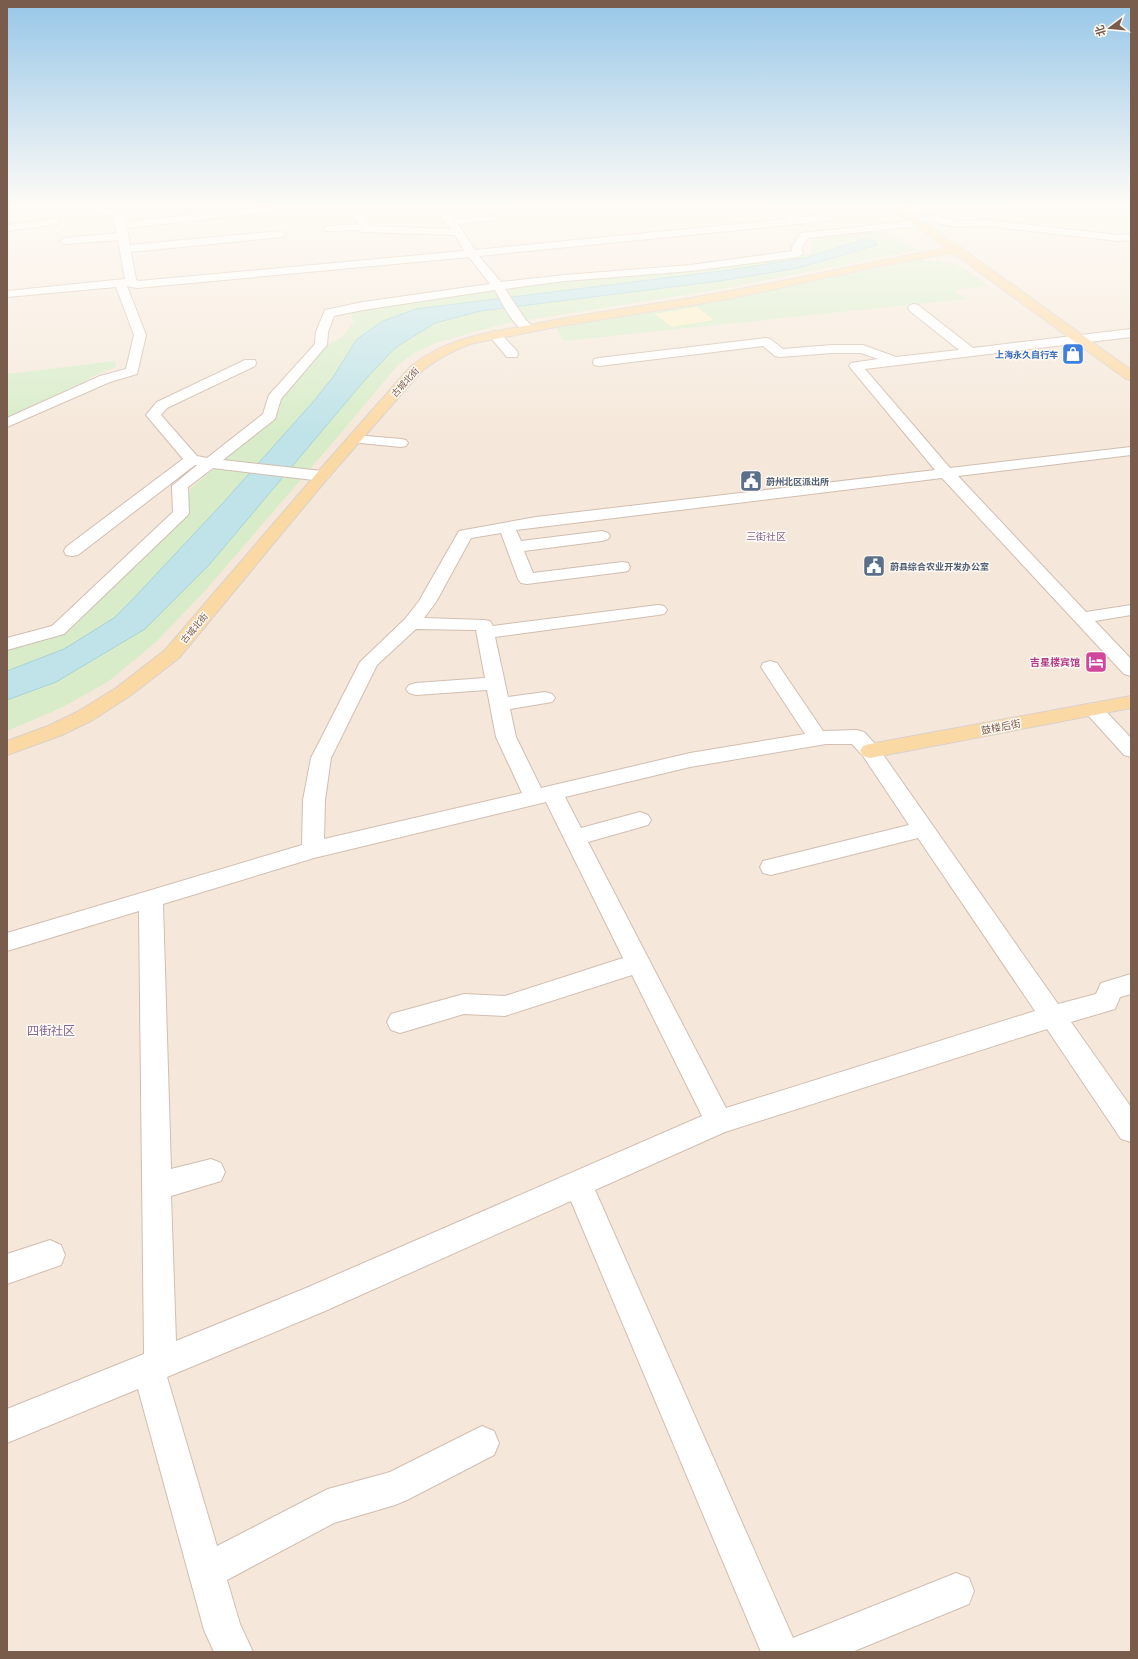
<svg xmlns="http://www.w3.org/2000/svg" width="1138" height="1659" font-family="'PT Sans','Noto Sans SC',sans-serif">
<style>
.residential{fill:#f5e8da}
.green{fill:#d8ecc9}
.sand{fill:#fcefc7}
.water{fill:#bfe3e8;stroke:#a5d3da}
.lines{fill:none;stroke-linecap:round;stroke-linejoin:round}
.minor-casing{stroke:#d1beb0;stroke-width:2}
.major-casing{stroke:#dad1cd;stroke-width:2}
.minor{fill:#fff;fill-rule:evenodd}
.major{fill:#fbd9a5;fill-rule:evenodd}
.labels{text-anchor:middle;dominant-baseline:central;stroke-width:3;stroke-linejoin:round;paint-order:stroke}
.far-shop-label{font-size:9px;font-weight:bold;fill:#366cbe;stroke:#fffaf3;text-anchor:end}
.far-street-label{font-size:9px;fill:#7a5c4d;stroke:#fffaf3}
.far-service-label{font-size:9px;font-weight:bold;fill:#4e5e75;stroke:#fffaf3;text-anchor:start}
.far-quarter-label{font-size:10px;fill:#846695;stroke:#fffaf3}
.hotel-label{font-size:10px;font-weight:bold;fill:#b23c85;stroke:#fffaf3;text-anchor:end}
.street-label{font-size:10px;fill:#7a5c4d;stroke:#fffaf3}
.quarter-label{font-size:12px;fill:#846695;stroke:#fffaf3}
</style>
<rect width="100%" height="100%" fill="#fdf6ec"/>
<!-- residential -->
<rect class="residential" x="7" y="204" width="1124" height="1448"/>
<!-- green -->
<g class="green">
<polygon points="881,228 917,250 722,289 509,323 473,332 436,343 414,353 398,365 323,454 204,592 156,642 109,681 63,707 7,731 7,649 65,633 188,497 191,488 270,422 280,409 281,397 329,344 342,337 354,322 352,320 351,311 555,281 798,256 810,253 813,237"/>
<polygon points="921,260 950,263 967,270 988,286 954,290 966,299 563,341 556,327 728,298"/>
<polygon points="115,361 116,367 91,377 77,389 7,418 7,374"/>
</g>
<!-- sand -->
<polygon class="sand" points="697,307 714,320 671,327 655,314"/>
<!-- water -->
<path class="water" d="M862 240C868 240 875 239 878 245L798 268 719 281 481 311 435 323 395 348 364 381 209 565 145 629 56 682 7 700V671L64 649 114 618 132 600 222 504 313 402 333 377 357 339 383 321 416 309 730 270 805 258Z"/>
<g class="lines">
<!-- minor casing -->
<g class="minor-casing">
<g id="minor">
<path d="M92 204H102L103 209H120L125 222 293 204H326L321 207 127 228 130 245 281 231 286 234 281 237 131 252 136 280 139 281 464 251 455 235 363 232 358 230 325 231 324 229 325 227 329 226 359 224 346 204H356L371 226 451 229 431 204H441L454 219 500 215 501 217 500 219 496 220 458 224 475 250 787 219 765 204H777L799 217 833 214 838 217 833 220 798 224 479 256 501 282 565 275 691 265 792 251V247L801 233 918 220V217L930 215 956 221 988 220 1119 235 1131 234V240L1119 241 988 226 956 227 930 221 921 222V225L917 226 808 238 802 247 803 254 798 257 691 271 565 281 505 289 525 319 534 328 532 331C516 335 502 302 495 290L363 310 334 316 328 332 327 345 281 399 275 419 223 460 322 471 327 473 330 476 327 479 322 481 213 468 188 487 189 513 187 516 64 634 7 650V638L52 626 173 512 172 486 197 465H195L78 555 72 556 66 555 64 551 66 547 183 459 146 415 157 402 245 360H255L256 363 255 366 167 408 161 415 197 456 207 458 263 414 269 395 315 344 316 332 325 310 363 302 490 284 469 257 137 288 127 286 146 335 137 374 110 382 7 427V418L100 376 126 369 134 335 116 287 7 297V291L125 279 118 240 65 244 60 241 65 238 117 233 112 214H95Z"/>
<polygon points="944,204 987,204 982,207 895,214 890,211 895,208"/>
<polygon points="54,219 58,220 59,222 58,224 7,231 7,225"/>
<path d="M914 304 918 305 973 348 1131 329V337L865 369 950 468 1131 447V455L958 476 1086 612 1131 605V615L1095 621 1131 659V676L1124 674 942 478 516 530 521 541 602 531 608 533 610 536 608 539 602 541 524 551 533 573 622 562 628 563 630 567 628 571 622 572 527 584 521 583 518 579 501 533 471 538 436 602 424 618 484 620 490 621 493 626 658 605 664 606 667 610 664 614 658 615 495 637 508 697 545 692 552 694 555 698 552 702 510 709 516 737 541 788 690 753 805 734 761 667 763 663 770 661 777 663 823 731 857 730 864 732 877 746 1058 1004 1096 994 1101 983 1131 974V994L1120 997 1115 1009 1071 1022 1131 1107V1142L1121 1139 1047 1029 725 1132 595 1190 793 1638 956 1573 969 1578 974 1591 969 1604 852 1652H761L571 1201 325 1311 167 1377 217 1546 316 1495 328 1489 390 1472 482 1426 494 1431 499 1443 494 1455 407 1500 395 1505 334 1523 227 1580 240 1624 253 1652H214L204 1630 138 1389 7 1443V1409L144 1354 139 911 7 951V933L302 845 303 800 311 758 360 662 405 619 419 601 459 531 536 517 935 470 849 366 851 363 878 359 861 353H832L780 357 775 356 763 346 599 366 594 365 593 362 594 359 599 358 766 338 770 339 783 349 832 345H863L896 357 959 350 910 311 908 308 910 305ZM416 629 476 630 485 678 416 683 409 685 406 689 409 693 416 695 487 690 496 737 522 793 324 839 325 800 331 758 377 665ZM826 744H852L863 756 909 825 763 861 760 867 763 873 771 875 918 838 1035 1011 726 1108 588 842 648 825 651 820 648 815 640 812 581 828 565 797 690 767ZM546 802 623 958 505 996 464 994 391 1014 387 1022 391 1030 400 1033 464 1014 505 1016 632 975 702 1116 306 1288 176 1341 171 1196 221 1181 225 1172 221 1163 211 1159 171 1169 163 904 314 858Z"/>
<polygon points="495,331 499,332 517,351 518,354 517,357 507,357 491,338 489,335 491,332"/>
<polygon points="355,435 401,439 406,440 408,443 406,446 401,447 350,442 348,439 350,436"/>
<polygon points="1093,703 1100,705 1131,738 1131,757 1124,755 1086,713 1083,709 1086,705"/>
<polygon points="50,1240 61,1245 65,1255 61,1265 7,1284 7,1254"/>
</g>
</g>
<!-- major casing -->
<g class="major-casing">
<g id="major">
<path d="M884 204H896L960 247 1131 370V380L1126 379 953 253 880 266 729 299 561 326 470 344C452 351 435 360 421 372L327 479 179 658 130 696 91 721 62 735 7 755V741L48 726 77 712 116 688 165 650 317 473 411 366C447 338 486 333 530 325 596 311 663 304 730 291 802 278 874 261 946 248Z"/>
<polygon points="1131,696 1131,708 870,758 863,756 860,751 863,746 870,744"/>
</g>
</g>
<!-- minor -->
<use href="#minor" class="minor"/>
<!-- major -->
<use href="#major" class="major"/>
</g>
<!-- sky -->
<linearGradient id="sky" x2="0" y2="1"><stop stop-color="#97c7e8"/><stop offset="0.47" stop-color="#fefbf6"/><stop offset="1" stop-color="#fefbf6" stop-opacity="0"/></linearGradient>
<rect width="1138" height="436" fill="url(#sky)"/>
<!-- icons -->
<defs>
<g id="shop-square" transform="scale(1.15)"><rect x="-9" y="-9" width="18" height="18" rx="4" fill="#3f7fe0" stroke="#fffaf3"/><path d="M-5-2.5h2.3a2.7 3.5 0 0 1 5.4 0H5L5.5 6h-11ZM-1.5-2.5h3a1.5 2.3 0 0 0-3 0Z" fill="#fff"/></g>
<g id="civic-square" transform="scale(1.15)"><rect x="-9" y="-9" width="18" height="18" rx="4" fill="#5c6f8a" stroke="#fffaf3"/><path d="M-.6-6.5H3V-4.5H.6V-3L4-1V1h2V6H-6V1h2V-1L-.6-3ZM-1.2 2.5V6h2.4V2.5Z" fill="#fff"/></g>
<g id="hotel-square" transform="scale(1.15)"><rect x="-9" y="-9" width="18" height="18" rx="4" fill="#d1479c" stroke="#fffaf3"/><path d="M-6-4.5h1.5V1H6V5H4.5V3h-9V5H-6ZM-4 0a1.8 1.8 0 1 1 3.6 0ZM.5 0V-2.5h3Q6-2.5 6 0Z" fill="#fff"/></g>
</defs>
<g fill-rule="evenodd">
<use href="#shop-square" x="1073" y="354"/>
<use href="#civic-square" x="751" y="481"/>
<use href="#civic-square" x="874" y="566"/>
<use href="#hotel-square" x="1096" y="662"/>
</g>
<g class="labels">
<!-- far-shop labels -->
<g class="far-shop-label">
<text x="1058" y="354">上海永久自行车</text>
</g>
<!-- far-street labels -->
<g class="far-street-label">
<text transform="translate(405 382) rotate(-48)">古城北街</text>
<text transform="translate(194 628) rotate(-50)">古城北街</text>
</g>
<!-- far-service labels -->
<g class="far-service-label">
<text x="766" y="481">蔚州北区派出所</text>
<text x="890" y="566">蔚县综合农业开发办公室</text>
</g>
<!-- far-quarter labels -->
<g class="far-quarter-label">
<text x="766" y="536">三街社区</text>
</g>
<!-- hotel labels -->
<g class="hotel-label">
<text x="1080" y="662">吉星楼宾馆</text>
</g>
<!-- street labels -->
<g class="street-label">
<text transform="translate(1001 727) rotate(-11)">鼓楼后街</text>
</g>
<!-- quarter labels -->
<g class="quarter-label">
<text x="51" y="1030">四街社区</text>
</g>
</g>
<!-- border -->
<rect width="1138" height="1659" fill="none" stroke="#7a5c4d" stroke-width="16"/>
<!-- north arrow -->
<g transform="translate(1110 28) rotate(254)" stroke="#fffaf3" stroke-width="3" paint-order="stroke">
<path d="M0-3L7 15L0 10L-7 15Z" fill="#7a5c4d"/>
<text y="-6" font-size="11" font-weight="bold" text-anchor="middle" fill="#7a5c4d">北</text>
</g>
</svg>
